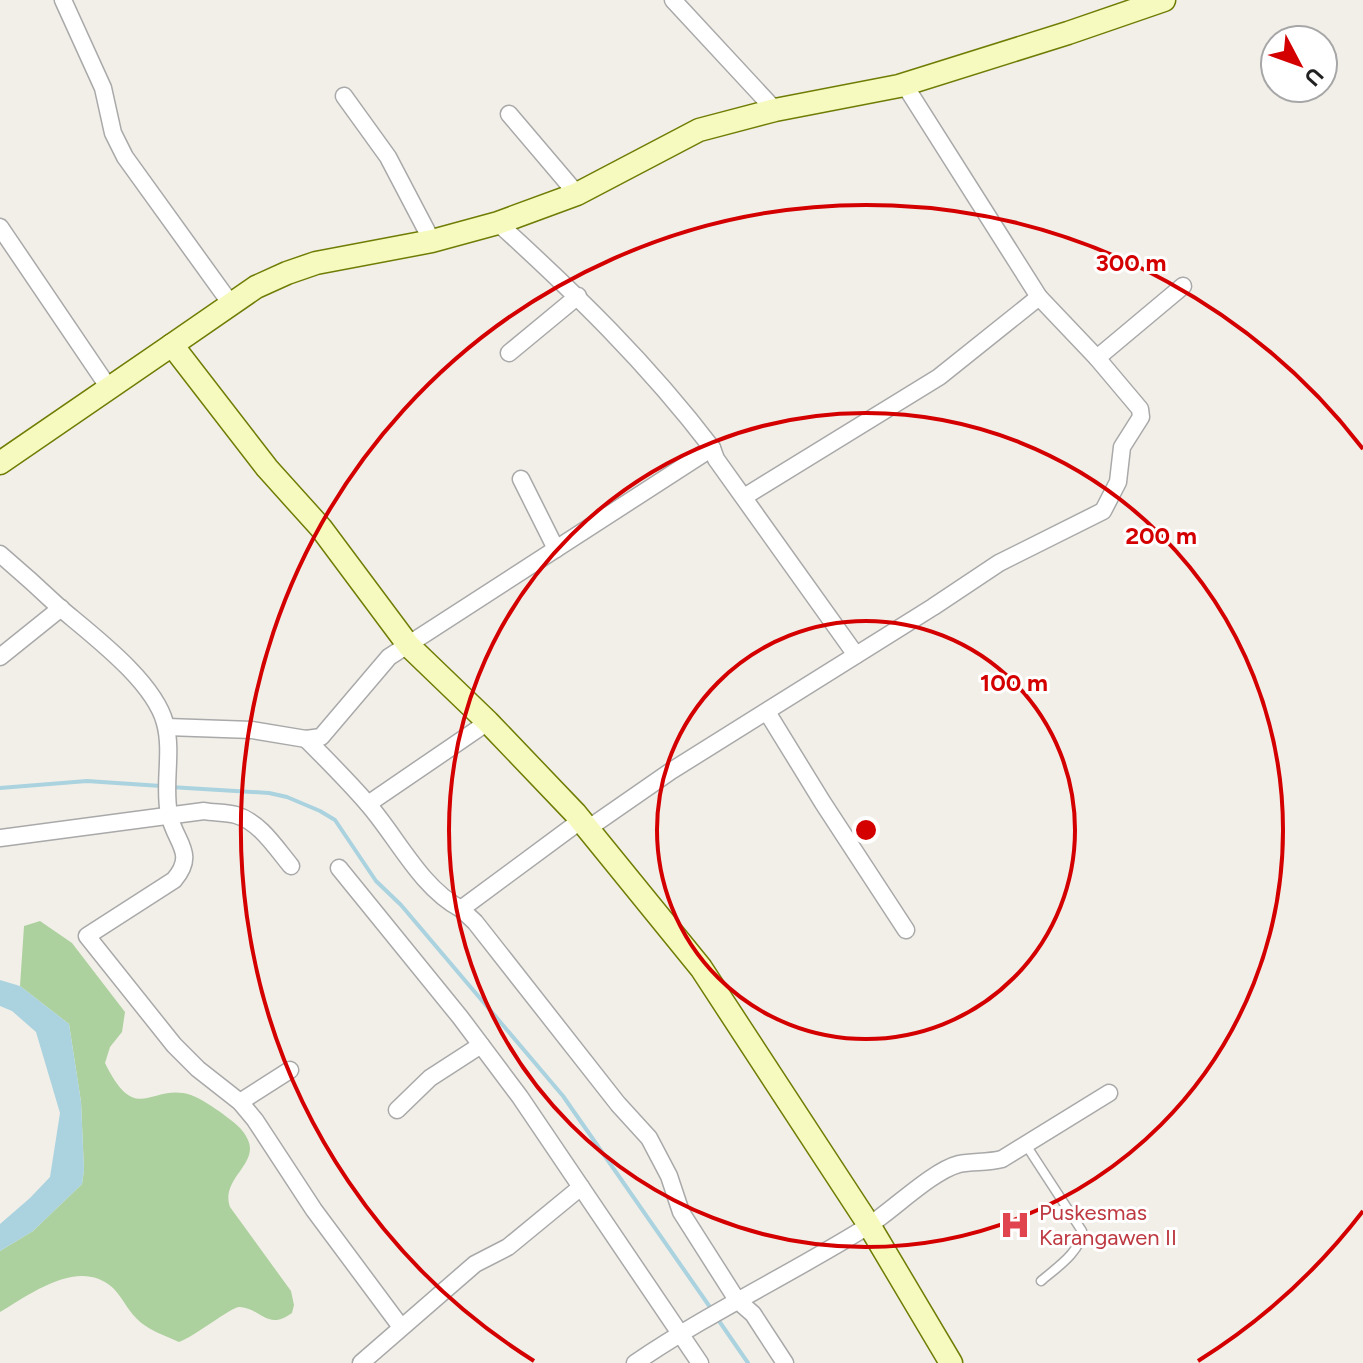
<svg xmlns="http://www.w3.org/2000/svg" width="1363" height="1363" font-family="Figtree,sans-serif">
<style>
.forest{fill:#add19e}
.water{fill:#aad3df}
.lines{fill:none;stroke-linecap:round;stroke-linejoin:round}
.stream{stroke:#aad3df;stroke-width:4}
.lane-casing{stroke:#a9a9a9;stroke-width:11}
.street-casing{stroke:#a9a9a9;stroke-width:19}
.secondary-casing{stroke:#707d05;stroke-width:25}
.lane{stroke:#fff;stroke-width:8}
.street{stroke:#fff;stroke-width:16}
.secondary{stroke:#f7fabf;stroke-width:22}
.ring{fill:none;stroke:#d40000;stroke-width:4}
.labels{text-anchor:middle;dominant-baseline:central;stroke-width:6;stroke-linejoin:round;paint-order:stroke}
.health-label{font-size:22px;fill:#be3a42;stroke:#fff;text-anchor:start}
.centre{fill:#d40000;stroke:#fff;stroke-width:4}
.ring-label{font-size:24px;text-anchor:middle;font-weight:bold;fill:#d40000;stroke:#fff;stroke-width:6;stroke-linejoin:round;paint-order:stroke}
</style>
<rect width="100%" height="100%" fill="#f2efe9"/>
<!-- forest -->
<path class="forest" d="M40 921 72 943 125 1012 122 1032 110 1047 105 1063C137 1128 150 1082 191 1095 202 1099 213 1107 223 1114 233 1122 243 1128 248 1140 259 1164 220 1179 230 1207L291 1291 294 1305 292 1313C267 1331 262 1309 240 1307 232 1306 194 1337 179 1342 164 1335 147 1330 136 1318 127 1309 122 1297 113 1288 79 1257 31 1294 0 1312V1251L33 1231 82 1184 84 1170 81 1102 69 1024 20 986 24 926Z"/>
<!-- water -->
<polygon class="water" points="0,980 20,986 69,1024 81,1102 84,1170 82,1184 33,1231 0,1251 0,1224 30,1198 50,1177 60,1113 36,1032 12,1011 0,1006"/>
<g class="lines">
<!-- stream -->
<g class="stream">
<polyline points="170,787 269,793 287,797 320,811 335,820 376,881 401,905 563,1096 712,1310"/>
<polyline points="0,788 87,781 161,786"/>
<polyline points="717,1318 748,1363"/>
</g>
<!-- lane casing -->
<g class="lane-casing">
<path id="lane" d="M1026 1145 1082 1231C1081 1252 1056 1268 1041 1281"/>
</g>
<!-- street casing -->
<g class="street-casing">
<g id="street">
<polyline points="63,0 103,88 113,133 125,157 231,304"/>
<polyline points="673,0 775,110"/>
<polyline points="344,96 388,157 432,241"/>
<polyline points="509,114 577,194"/>
<path d="M498 223C577 295 647 363 712 448L716 459 856 655"/>
<polyline points="0,227 109,388"/>
<polyline points="509,353 578,296"/>
<polyline points="1097,358 1183,286"/>
<polyline points="521,479 556,549"/>
<polyline points="744,497 939,377 1039,297"/>
<path d="M0 554C20 571 40 589 59 607 92 635 154 681 165 723 173 752 163 785 169 814 175 843 197 853 174 880L87 936 174 1045 198 1069 240 1102 255 1120 314 1210 401 1327"/>
<polyline points="0,657 61,608"/>
<polyline points="767,712 823,803 906,930"/>
<polyline points="167,727 252,730 306,739 321,737 389,657 712,448"/>
<path d="M306 739C327 760 348 781 367 803 397 837 420 887 461 909"/>
<polyline points="368,804 488,722"/>
<polyline points="580,821 461,909 475,922 618,1104 649,1138 669,1176 681,1212 737,1300 753,1314 785,1363"/>
<polyline points="586,830 671,771 933,607 999,563 1103,511 1118,482 1122,447 1141,417 1140,409 1097,358 1039,297 904,84"/>
<path d="M0 838 204 811C214 813 226 812 236 815 260 822 276 848 291 866"/>
<polyline points="339,868 460,1017 520,1097 700,1363"/>
<polyline points="240,1102 290,1070"/>
<polyline points="397,1110 430,1078 481,1045"/>
<polyline points="361,1363 475,1264 508,1247 581,1187"/>
<path d="M635 1363C710 1312 791 1274 868 1226 893 1210 932 1171 959 1164 973 1161 987 1163 1002 1159L1109 1093"/>
</g>
</g>
<!-- secondary casing -->
<g class="secondary-casing">
<g id="secondary">
<polyline points="0,463 172,345"/>
<polyline points="951,1363 869,1225 701,968 575,813 488,722 409,646 321,528 267,468 172,345 256,287 287,273 316,263 432,241 498,223 577,194 699,130 775,110 899,86 1068,33 1164,0"/>
</g>
</g>
<!-- lane -->
<use href="#lane" class="lane"/>
<!-- street -->
<use href="#street" class="street"/>
<!-- secondary -->
<use href="#secondary" class="secondary"/>
</g>
<!-- distance rings -->
<g class="ring">
<circle cx="866" cy="830" r="209"/>
<circle cx="866" cy="830" r="417"/>
<path d="M1363 1211A626 626 0 0 1 1198 1361M534 1361A626 626 0 1 1 1363 449"/>
</g>
<!-- icons -->
<defs>
<g id="hospital-bare" transform="scale(2.4)"><path d="M-5-5h3v3.5h4V-5h3V5h-3V1.5h-4V5h-3Z" fill="#e0444e" stroke="#fff" stroke-width="2.5" paint-order="stroke"/></g>
</defs>
<g fill-rule="evenodd">
<use href="#hospital-bare" x="1015" y="1225"/>
</g>
<g class="labels">
<!-- health labels -->
<g class="health-label">
<text x="1039" y="1212">Puskesmas<tspan x="1039" dy="25">Karangawen II</tspan></text>
</g>
</g>
<circle cx="866" cy="830" r="12" class="centre"/>
<g class="ring-label">
<text x="1131" y="271">300 m</text>
<text x="1161" y="544">200 m</text>
<text x="1014" y="691">100 m</text>
</g>
<!-- north arrow -->
<g transform="translate(1299 64) rotate(131)"><circle r="38" fill="#ffffff" stroke="#a7a7a7" stroke-width="2"/>
<path d="M0-6L14 30L0 20L-14 30Z" fill="#d40000"/>
<text y="-12" font-size="22" font-weight="bold" text-anchor="middle" fill="#222222">U</text>
</g>
</svg>
